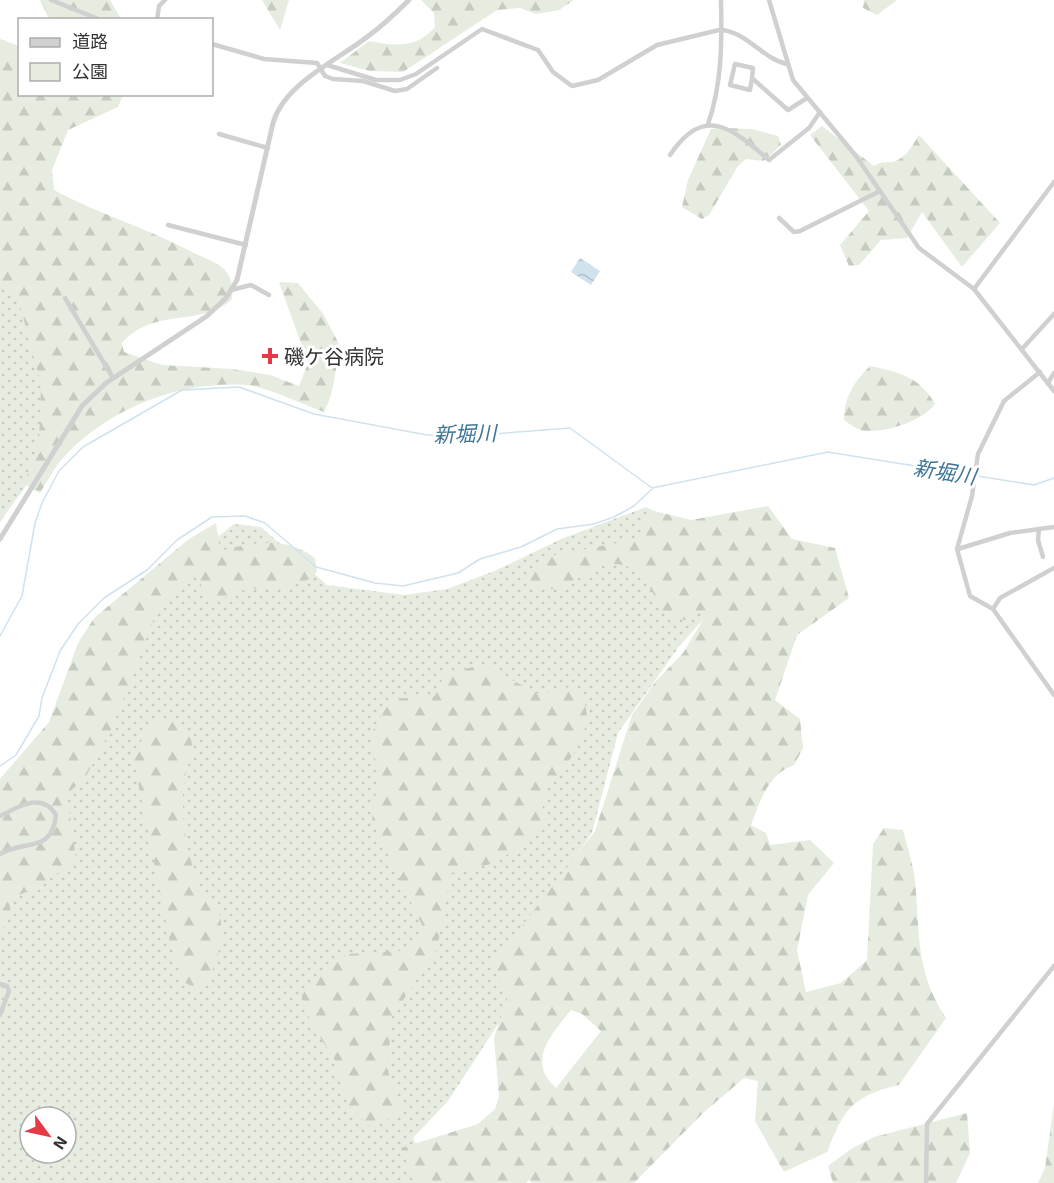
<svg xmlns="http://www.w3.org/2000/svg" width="1054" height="1183" font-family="'Exo 2','Noto Sans JP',sans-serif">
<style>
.green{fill:url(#green-dots);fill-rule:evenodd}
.forest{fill:url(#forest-firs);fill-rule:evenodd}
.water{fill:url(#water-waves)}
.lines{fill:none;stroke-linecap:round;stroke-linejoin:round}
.stream{stroke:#cfe2ee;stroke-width:1.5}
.minor{stroke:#d0d0d0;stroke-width:4.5}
.tertiary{stroke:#d0d0d0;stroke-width:5}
.poi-dot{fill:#e63946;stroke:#fff;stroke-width:2}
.labels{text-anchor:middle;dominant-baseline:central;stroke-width:6;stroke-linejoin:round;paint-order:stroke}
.poi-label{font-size:20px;fill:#333;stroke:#fff;text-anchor:start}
.water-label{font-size:21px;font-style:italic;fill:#3f7597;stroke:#fff}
</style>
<defs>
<pattern id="green-dots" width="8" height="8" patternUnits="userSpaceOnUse" patternTransform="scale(1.5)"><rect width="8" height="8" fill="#e6ecdf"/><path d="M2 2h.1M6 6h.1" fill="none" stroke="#c6cbc0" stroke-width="1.8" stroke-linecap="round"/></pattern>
<pattern id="forest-firs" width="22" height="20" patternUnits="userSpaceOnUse" patternTransform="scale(1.5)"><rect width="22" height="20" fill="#e6ecdf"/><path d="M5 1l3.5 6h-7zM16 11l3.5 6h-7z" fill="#c6cbc0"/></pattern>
<pattern id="water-waves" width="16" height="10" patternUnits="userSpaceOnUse" patternTransform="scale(1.5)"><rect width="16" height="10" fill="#cfe2ee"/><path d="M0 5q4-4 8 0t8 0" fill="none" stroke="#b2c2cd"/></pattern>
</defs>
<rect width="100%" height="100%" fill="#fff"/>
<!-- green -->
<g class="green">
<polygon points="0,228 76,416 0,522"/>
<path d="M646 507 684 526 711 611 680 645 618 733 592 833 517 940 521 989 448 1101 413 1138 434 1183H0V886L34 787 180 567 234 524 261 527 327 585 404 595 447 589 497 570 561 539ZM30 1117H66V1153H30Z"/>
</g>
<!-- forest -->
<g class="forest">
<polygon points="40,0 110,0 121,19 49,19"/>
<polygon points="262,0 289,0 280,30"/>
<path d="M421 0H574L559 10 536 14 520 8 497 10 403 72 370 71 340 63 369 41C395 46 416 49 435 27L434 13Z"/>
<polygon points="864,0 897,0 877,15 863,8"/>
<path d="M0 39 19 46 20 94 123 95 118 107 68 130 52 170 54 190C98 214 147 228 192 252 202 257 216 262 224 269 232 277 233 289 232 299 202 328 155 306 122 343L124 352 162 365 232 369 270 375 299 386 308 363 279 282 298 283 324 315 341 348C334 371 335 392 324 412 305 405 264 386 246 385 178 381 109 408 63 458 54 468 47 482 40 493L24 484 39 444 41 385 20 305 0 282Z"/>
<path d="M822 126 874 166C882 161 883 163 892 162 906 159 912 146 919 135L1000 223 962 267 922 212 907 238 881 240 859 265 849 266 840 245 869 211 810 135Z"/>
<polygon points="724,128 752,129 778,136 781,145 764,161 746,159 738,166 709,215 702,219 682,207 688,180 711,129"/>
<path d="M870 366C899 372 920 377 935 404 921 422 887 432 865 431 858 430 849 424 844 420 844 397 854 382 870 366Z"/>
<path d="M768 506 792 539 835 548 849 598 797 635 775 700 800 719 803 748 794 765C768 774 760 801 751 825L766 833 770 845 810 840 834 863 808 895 797 950 806 992 841 983 867 960 873 844 884 828 903 830C907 846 913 864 915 880 920 934 915 971 946 1018L899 1085C851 1096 844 1110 827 1152L784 1172 755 1121 758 1081 744 1078 703 1113 634 1183H532L529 1180 526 1183H415L401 1148 478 1124 495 1109 499 1096 494 1038 508 994 491 966 595 831 632 715 655 682 683 653 706 615 704 610 685 620 664 613C613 507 580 610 530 586L527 578 544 557 637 539 650 510 691 520ZM571 1010 582 1014 601 1031 556 1088C526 1061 551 1035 571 1010Z"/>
<path d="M216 523 220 551C254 542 285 536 315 558L317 571C302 593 264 585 240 591 230 595 219 601 209 605L195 570 155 616 112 728 85 778 67 794 76 859 39 887 11 898 7 924 0 931V779L49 722 78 643 94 618 189 539Z"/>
<polygon points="483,665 541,695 562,688 573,687 584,697 588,722 573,755 548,787 542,810 546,828 495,863 451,873 437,949 392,1017 387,1069 402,1107 391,1118 370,1127 348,1105 334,1058 312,1026 300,991 348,954 413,950 422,925 372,821 377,785 372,733 390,699 435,696 445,673"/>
<path d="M161 717C173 721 184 724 190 737 197 754 186 765 184 781 179 823 190 886 221 916 221 943 220 972 196 989L184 982 170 942 133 757 147 730Z"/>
<polygon points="1054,1104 1054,1183 1038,1183 1045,1168"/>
<polygon points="967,1113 970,1153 956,1183 833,1183 828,1166 851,1149 874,1137"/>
</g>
<!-- water -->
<polygon class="water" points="580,258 600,271 591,285 571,272"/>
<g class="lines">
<!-- stream -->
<g class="stream">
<polyline points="0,636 22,596 35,523 42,503 59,471 83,447 182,390 239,387 314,414 427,435 467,436 570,428 652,488 828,452 1034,485 1054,478"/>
<polyline points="0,766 16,755 39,716 42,698 60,651 78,624 104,598 147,570 177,540 212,517 245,516 265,523 316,567 375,583 403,586 458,573 480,559 521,547 557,529 594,524 614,517 634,506 652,489"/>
</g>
<!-- minor -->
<g class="minor">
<polyline points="51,0 101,20"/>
<polyline points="769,0 793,80 856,156 919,248 974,289 1054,391"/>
<polyline points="157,20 159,6 165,0"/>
<polyline points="212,44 264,59 317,63 325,76 333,79 363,81 395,91 407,89 437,68"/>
<path d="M327 65 376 80H400L416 74 482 29 538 50 553 72 572 86 598 80 657 45 719 30C746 30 762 59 787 64"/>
<polyline points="752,78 750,90 730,85 735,64 753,68 752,78 788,110 807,98"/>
<path d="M708 124C722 85 722 41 721 0"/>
<polyline points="219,134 268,148"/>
<path d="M670 155C704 104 732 128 769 160L809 128 820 112"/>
<polyline points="779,218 794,232 800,231 880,191"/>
<polyline points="168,225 246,245"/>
<polyline points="974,289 1054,182"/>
<polyline points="231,290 251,285 269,295"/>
<polyline points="65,298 113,378"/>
<polyline points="1022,349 1054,314"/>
<polyline points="1040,372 1004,401 978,454 972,496 957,549 970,596 993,609 1054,695"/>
<polyline points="1048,383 1054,373"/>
<polyline points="1039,529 1038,540 1043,557"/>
<polyline points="958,549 1010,533 1054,527"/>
<polyline points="993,609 1000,598 1054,568"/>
<path d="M0 816C18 807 42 791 56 815 52 854 25 839 0 854"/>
<polyline points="0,984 7,986 9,991 0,1015"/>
<polyline points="926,1183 927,1124 1054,966"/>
</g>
<!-- tertiary -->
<path class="tertiary" d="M0 539 82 406 106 383 207 316 226 298 237 280 273 123C284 84 336 61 367 37 382 26 396 13 409 0"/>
</g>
<!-- markers -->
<path class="poi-dot" d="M267 347h6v6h6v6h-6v6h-6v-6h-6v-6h6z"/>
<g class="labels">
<!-- poi labels -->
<g class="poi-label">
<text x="284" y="356">磯ケ谷病院</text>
</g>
<!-- water labels -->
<g class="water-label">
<text transform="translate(465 433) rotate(-2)">新堀川</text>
<text transform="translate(945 471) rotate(9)">新堀川</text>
</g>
</g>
<!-- legend -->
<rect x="18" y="18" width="195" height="78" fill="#ffffff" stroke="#adadad" stroke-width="1.5"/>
<rect x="30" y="38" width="30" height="9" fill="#d0d0d0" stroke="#adadad" stroke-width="1.5"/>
<text x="72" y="48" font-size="18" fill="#333333">道路</text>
<rect x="30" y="63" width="30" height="18" fill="#e6ecdf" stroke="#adadad" stroke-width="1.5"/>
<text x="72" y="78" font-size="18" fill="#333333">公園</text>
<!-- north arrow -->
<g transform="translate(48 1135) rotate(123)"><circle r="28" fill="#ffffff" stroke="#adadad" stroke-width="1.5"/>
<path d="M0-4.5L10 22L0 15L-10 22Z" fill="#e63946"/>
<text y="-9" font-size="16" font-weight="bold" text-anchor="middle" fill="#333333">N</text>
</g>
</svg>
